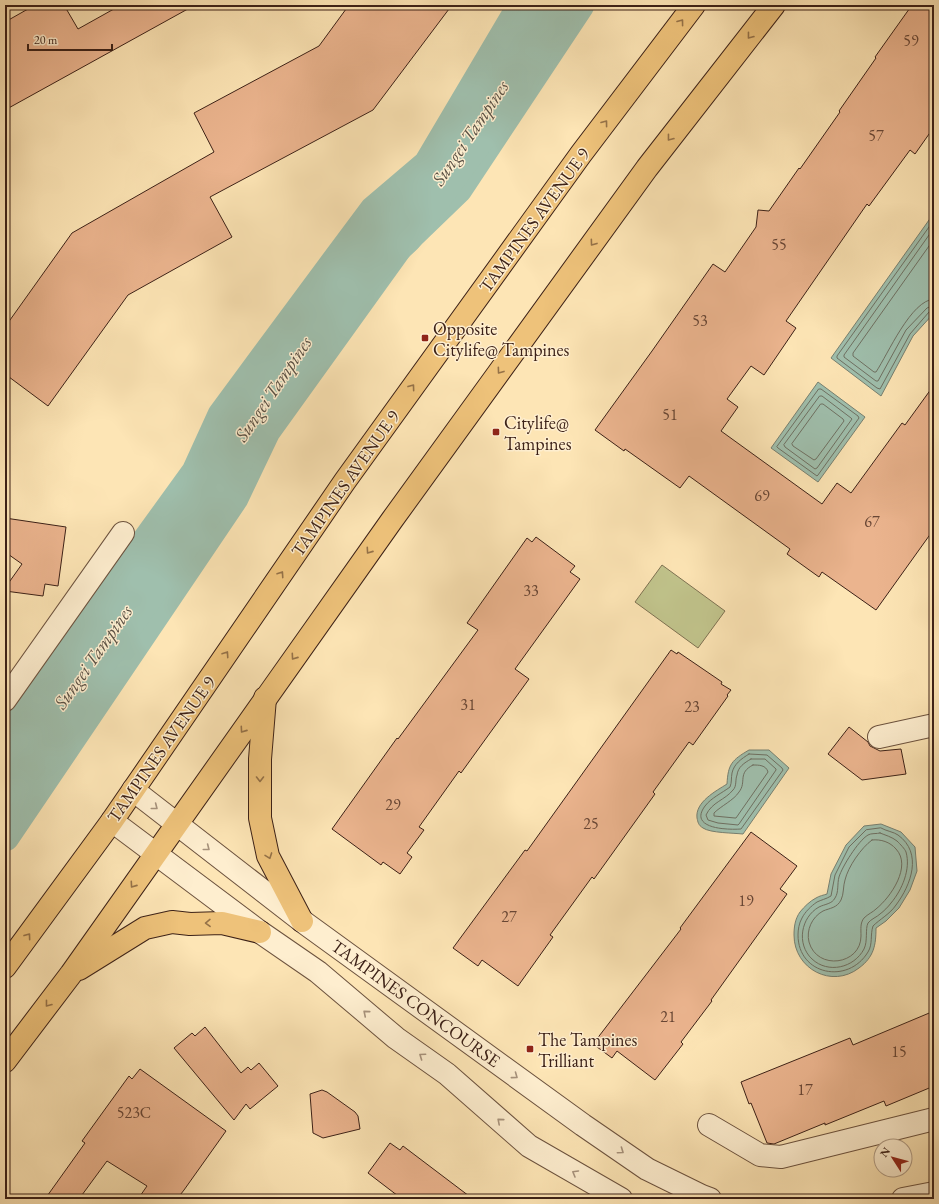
<svg xmlns="http://www.w3.org/2000/svg" width="939" height="1204" font-family="'EB Garamond',serif">
<style>
.green{fill:#c1c48c;stroke:#7e7252}
.water{fill:#9fbfad;stroke:#778071}
.lines{fill:none;stroke-linecap:round;stroke-linejoin:round}
.shore{stroke:#6e7062;stroke-width:1}
.canal{stroke:#9fbfad;stroke-width:29}
.river{stroke:#9fbfad;stroke-width:50}
.building{fill:#ebb48e;stroke:#3c2117}
.minor-casing{stroke:#6c523e;stroke-width:24}
.major-casing{stroke:#3c2117;stroke-width:24}
.minor{stroke:#feeecf;stroke-width:22}
.major{stroke:#eec27a;stroke-width:22}
.oneway{stroke:#957248}
.oneway2{stroke:#a7927c}
.poi-dot{fill:#8f2418;stroke:#feeecf;stroke-width:1.5}
.labels{text-anchor:middle;dominant-baseline:central;stroke-width:3;stroke-linejoin:round;paint-order:stroke}
.number-label{font-size:16px;fill:#684635}
.street-label{font-size:18px;fill:#3c2117;stroke:#feeecf}
.poi-label{font-size:18px;fill:#3c2117;stroke:#feeecf;text-anchor:start}
.water-label{font-size:19px;font-style:italic;fill:#5a5044;stroke:#feeecf}
</style>
<rect width="100%" height="100%" fill="#fde5b5"/>
<filter id="stains"><feTurbulence type="fractalNoise" baseFrequency=".005" numOctaves="4"/><feColorMatrix values="0 0 0 0 .2 0 0 0 0 .09 0 0 0 0 .02 0 0 0 .5 -.17"/></filter>
<radialGradient id="worn" r=".72"><stop offset=".6" stop-color="#630" stop-opacity="0"/><stop offset="1" stop-color="#630" stop-opacity=".3"/></radialGradient>
<!-- green -->
<polygon class="green" points="662,565 725,611 698,648 635,602"/>
<!-- water -->
<g class="water">
<polygon points="934,213 934,313 913,336 881,396 831,358"/>
<polygon points="818,382 865,417 818,482 771,448"/>
<path d="M749 750H769L789 768 743 834C734 833 710 833 703 828 698 825 698 822 697 818 695 802 716 791 727 784 728 764 732 760 749 750Z"/>
<path d="M881 824 901 832 915 847 917 871 910 890 899 908 886 921 876 928C876 945 874 957 859 968 832 989 794 969 794 935 794 927 795 919 800 912 804 907 810 901 816 898 819 896 824 895 827 894L831 874 846 845 864 826Z"/>
</g>
<g class="lines">
<!-- shore -->
<g class="shore">
<polyline points="934,220 837,356 837,358 877,388 880,389 910,334 929,312 934,310"/>
<polyline points="934,228 844,355 844,357 876,381 878,381 906,330 927,308 934,305"/>
<path d="M934 239 853 353V356L874 372H876C888 354 911 300 934 299"/>
<polygon points="819,389 821,389 858,416 859,418 818,475 817,476 778,448 777,447"/>
<polygon points="820,396 822,396 851,418 852,419 817,468 815,469 785,447 784,445"/>
<polygon points="821,404 823,404 843,419 844,421 816,459 814,460 793,446 792,444"/>
<path d="M749 754 767 755 782 768 783 770 741 829C728 830 688 829 705 806 711 798 722 793 730 787 732 782 731 778 732 773 734 764 741 759 749 754Z"/>
<path d="M751 759H765L776 769V770L739 824 738 825 718 823 708 820 706 815C712 802 725 800 733 790 737 786 735 780 737 775 738 767 744 763 751 759Z"/>
<path d="M753 765C759 765 766 765 768 772L736 818H735L714 816V813C721 806 734 800 739 792 747 782 737 773 753 765Z"/>
<path d="M881 828C886 831 894 832 898 835 923 853 911 885 896 905 890 914 880 919 873 926 870 935 873 944 868 952 848 985 798 975 798 935 798 930 799 923 802 918 805 912 811 906 817 902 821 900 826 899 831 896L835 875 849 847 866 830Z"/>
<path d="M880 833C885 835 892 837 897 841 900 844 905 849 906 852 911 869 902 890 891 903 888 907 884 911 880 914 877 917 871 919 868 923 865 929 868 941 864 949 854 968 828 974 812 959 796 944 801 917 819 907 825 904 832 904 835 898 839 892 837 884 839 877 842 867 858 841 868 835 871 833 877 834 880 833Z"/>
<path d="M872 840C881 839 890 842 896 849 912 866 891 897 876 909 873 912 868 914 864 918 860 923 861 929 861 936 861 965 817 971 809 942 806 930 812 917 823 911 830 908 837 908 841 900 844 894 843 886 845 880 848 867 861 848 872 840Z"/>
</g>
<!-- canal -->
<g class="canal">
<polyline points="5,736 196,472 222,415 324,277 374,210 428,164 522,5"/>
<polyline points="5,837 234,498 266,431 399,246 458,189 580,5"/>
</g>
<!-- river -->
<polyline class="river" points="5,781 211,491 244,428 349,279 400,231 485,115 552,5"/>
</g>
<!-- building -->
<g class="building">
<polygon points="35,5 64,5 78,29 121,5 195,5 5,110 5,22"/>
<polygon points="349,5 452,5 373,110 210,197 232,237 128,295 48,406 5,374 5,327 72,233 214,152 194,113 319,46"/>
<polygon points="912,5 934,5 934,127 915,154 910,150 869,206 867,204 786,321 796,328 764,375 751,366 727,399 738,407 721,431 822,504 837,483 851,493 902,423 905,425 934,385 934,529 876,610 822,572 819,577 787,554 790,549 689,476 680,488 625,449 624,451 595,430 652,351 713,264 725,272 756,227 758,210 769,211 799,168 800,169 840,112 839,111 876,58 875,57"/>
<polygon points="5,518 66,527 58,586 45,584 43,596 5,591 5,588 22,564 5,552"/>
<polygon points="536,537 575,566 570,572 580,579 515,669 529,679 461,773 459,771 419,827 424,830 407,853 412,857 400,874 383,862 381,865 332,829 397,738 398,739 478,630 467,623 527,538 532,542"/>
<polygon points="671,650 677,654 678,652 722,682 721,684 731,690 727,695 728,696 693,745 689,742 653,792 655,794 594,879 592,877 550,935 553,937 518,986 482,960 478,966 453,948 525,850 527,851"/>
<polygon points="849,727 868,742 870,746 880,751 901,749 906,774 862,780 828,754"/>
<polygon points="751,832 797,866 780,889 787,894 711,1000 712,1001 681,1042 683,1044 655,1080 617,1051 612,1058 593,1044 681,929 680,928"/>
<polygon points="934,1011 934,1086 886,1106 884,1101 825,1125 825,1123 774,1144 767,1143 751,1103 749,1104 741,1082 850,1038 853,1045"/>
<polygon points="205,1027 241,1073 248,1067 251,1070 259,1063 278,1086 250,1109 246,1104 234,1120 174,1048 192,1033 195,1036"/>
<polygon points="140,1069 226,1131 184,1190 177,1199 138,1199 147,1186 107,1161 79,1199 45,1199 85,1143 82,1141 129,1076 132,1079"/>
<polygon points="322,1090 327,1092 355,1112 358,1116 360,1129 323,1138 313,1133 310,1094"/>
<polygon points="390,1143 400,1150 403,1146 473,1199 402,1199 368,1173"/>
</g>
<g class="lines">
<!-- minor casing -->
<g class="minor-casing">
<g id="minor">
<polyline points="5,700 123,533"/>
<polyline points="879,737 934,725"/>
<polyline points="133,790 302,921 583,1125 647,1169 702,1196 710,1199"/>
<polyline points="112,821 260,932 318,972 396,1038 447,1074 529,1146 621,1199"/>
<polyline points="709,1125 760,1155 781,1157 934,1119"/>
<polyline points="903,1199 934,1193"/>
</g>
</g>
<!-- major casing -->
<g class="major-casing">
<g id="major">
<polyline points="265,698 260,759 260,818 268,856 302,921"/>
<polyline points="5,967 112,821 345,481 581,154 694,5"/>
<polyline points="79,969 145,928 172,922 190,924 222,923 260,932"/>
<polyline points="5,1061 71,974 392,520 647,168 774,5"/>
</g>
</g>
<!-- minor -->
<use href="#minor" class="minor"/>
<!-- major -->
<use href="#major" class="major"/>
</g>
<!-- one-way arrows -->
<defs><path id="oneway-chevron" d="M-2-3.5L2.5 0L-2 3.5" fill="none" stroke-width="1.6" stroke-linecap="round" stroke-linejoin="round"/></defs>
<g class="oneway">
<use href="#oneway-chevron" transform="translate(681 22) rotate(-53)"/>
<use href="#oneway-chevron" transform="translate(750 36) rotate(128)"/>
<use href="#oneway-chevron" transform="translate(605 123) rotate(-53)"/>
<use href="#oneway-chevron" transform="translate(670 138) rotate(128)"/>
<use href="#oneway-chevron" transform="translate(593 243) rotate(126)"/>
<use href="#oneway-chevron" transform="translate(500 371) rotate(126)"/>
<use href="#oneway-chevron" transform="translate(412 387) rotate(-54)"/>
<use href="#oneway-chevron" transform="translate(369 551) rotate(125)"/>
<use href="#oneway-chevron" transform="translate(281 574) rotate(-56)"/>
<use href="#oneway-chevron" transform="translate(226 654) rotate(-56)"/>
<use href="#oneway-chevron" transform="translate(294 657) rotate(125)"/>
<use href="#oneway-chevron" transform="translate(243 730) rotate(125)"/>
<use href="#oneway-chevron" transform="translate(260 779) rotate(90)"/>
<use href="#oneway-chevron" transform="translate(269 856) rotate(70)"/>
<use href="#oneway-chevron" transform="translate(133 885) rotate(125)"/>
<use href="#oneway-chevron" transform="translate(208 923) rotate(179)"/>
<use href="#oneway-chevron" transform="translate(28 936) rotate(-54)"/>
<use href="#oneway-chevron" transform="translate(48 1004) rotate(128)"/>
</g>
<g class="oneway2">
<use href="#oneway-chevron" transform="translate(155 807) rotate(38)"/>
<use href="#oneway-chevron" transform="translate(207 848) rotate(38)"/>
<use href="#oneway-chevron" transform="translate(366 1013) rotate(-140)"/>
<use href="#oneway-chevron" transform="translate(422 1056) rotate(-145)"/>
<use href="#oneway-chevron" transform="translate(515 1076) rotate(36)"/>
<use href="#oneway-chevron" transform="translate(500 1121) rotate(-139)"/>
<use href="#oneway-chevron" transform="translate(621 1151) rotate(35)"/>
<use href="#oneway-chevron" transform="translate(575 1173) rotate(-150)"/>
</g>
<!-- markers -->
<g class="poi-dot">
<rect x="421" y="334" width="8" height="8" rx="2"/>
<rect x="492" y="428" width="8" height="8" rx="2"/>
<rect x="526" y="1045" width="8" height="8" rx="2"/>
</g>
<g class="labels">
<!-- number labels -->
<g class="number-label">
<text x="911" y="40">59</text>
<text x="876" y="135">57</text>
<text x="779" y="244">55</text>
<text x="700" y="320">53</text>
<text x="670" y="414">51</text>
<text x="762" y="495">69</text>
<text x="872" y="521">67</text>
<text x="531" y="590">33</text>
<text x="468" y="704">31</text>
<text x="692" y="706">23</text>
<text x="393" y="804">29</text>
<text x="591" y="823">25</text>
<text x="746" y="900">19</text>
<text x="509" y="916">27</text>
<text x="668" y="1016">21</text>
<text x="899" y="1051">15</text>
<text x="805" y="1089">17</text>
<text x="134" y="1112">523C</text>
</g>
<!-- street labels -->
<g class="street-label">
<text transform="translate(534 220) rotate(-54)">TAMPINES AVENUE 9</text>
<text transform="translate(345 483) rotate(-55)">TAMPINES AVENUE 9</text>
<text transform="translate(161 749) rotate(-55)">TAMPINES AVENUE 9</text>
<text transform="translate(416 1003) rotate(36)">TAMPINES CONCOURSE</text>
</g>
<!-- poi labels -->
<g class="poi-label">
<text x="433" y="328">Opposite<tspan x="433" dy="21">Citylife@ Tampines</tspan></text>
<text x="504" y="422">Citylife@<tspan x="504" dy="21">Tampines</tspan></text>
<text x="538" y="1039">The Tampines<tspan x="538" dy="21">Trilliant</tspan></text>
</g>
<!-- water labels -->
<g class="water-label">
<text transform="translate(470 133) rotate(-56)">Sungei Tampines</text>
<text transform="translate(273 389) rotate(-56)">Sungei Tampines</text>
<text transform="translate(93 657) rotate(-55)">Sungei Tampines</text>
</g>
</g>
<!-- margin -->
<rect width="939" height="1204" fill="none" stroke="#fde5b5" stroke-width="20"/>
<rect x="6" y="6" width="927" height="1192" fill="none" stroke="#3c2117" stroke-width="2"/>
<rect x="10" y="10" width="919" height="1184" fill="none" stroke="#3c2117"/>
<!-- north arrow -->
<g transform="translate(893 1158) rotate(306)"><circle r="19" fill="#feeecf" stroke="#b09c85"/>
<path d="M0-3L7 15L0 10L-7 15Z" fill="#8f2418"/>
<text y="-6" font-size="11" font-weight="bold" text-anchor="middle" fill="#3c2117">N</text>
</g>
<!-- scale -->
<path d="M28 44v6h84v-6" fill="none" stroke="#3c2117" stroke-width="2"/>
<text x="34" y="44" font-size="12" fill="#3c2117" stroke="#feeecf" stroke-width="3" paint-order="stroke">20 m</text>
<rect width="100%" height="100%" filter="url(#stains)"/>
<rect width="100%" height="100%" fill="url(#worn)"/>
</svg>
